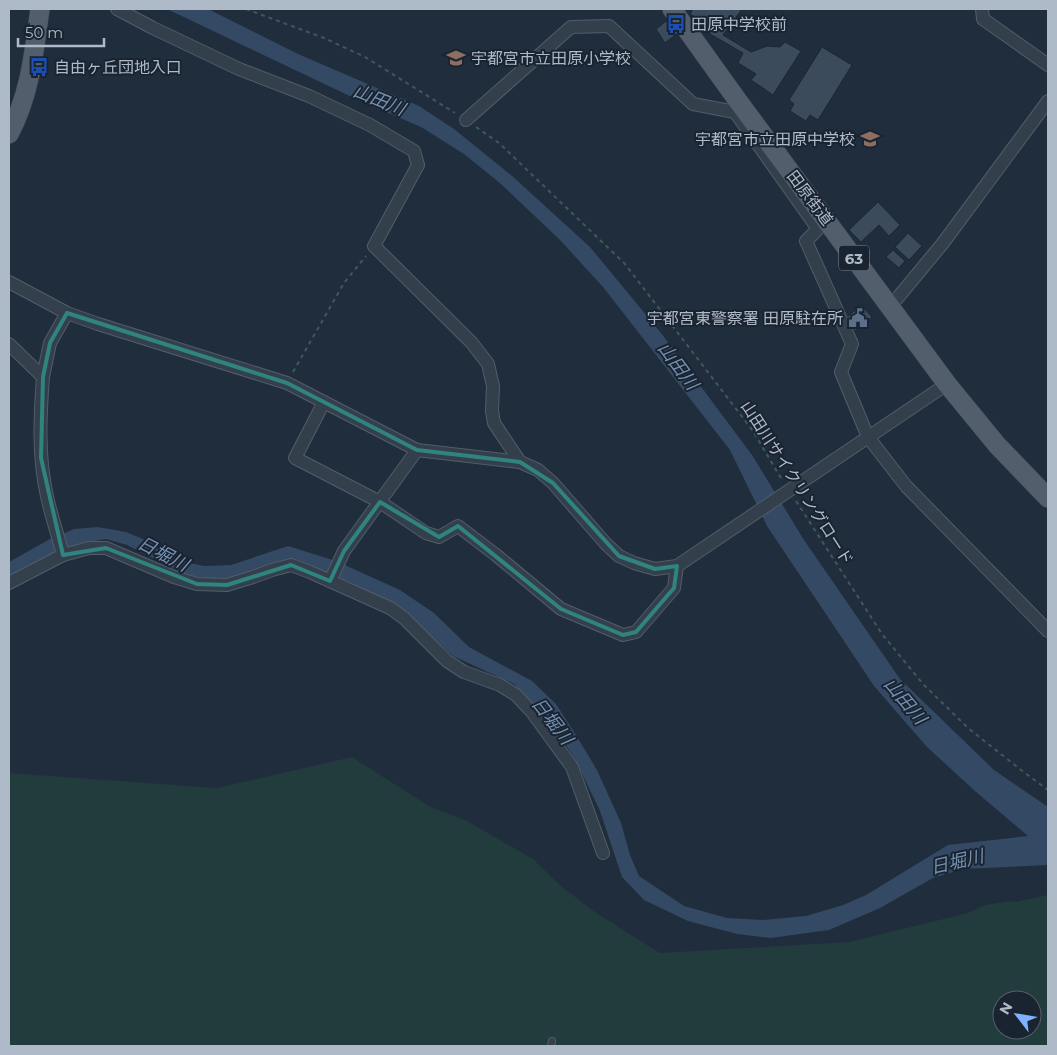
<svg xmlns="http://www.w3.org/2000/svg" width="1057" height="1055" font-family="Montserrat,'Noto Sans JP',sans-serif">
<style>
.green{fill:#223b3d;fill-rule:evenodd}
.water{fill:#334964}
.building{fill:#3c4b5b;stroke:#1c2633}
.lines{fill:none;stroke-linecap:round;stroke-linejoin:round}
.lane-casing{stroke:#525d6a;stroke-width:8}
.street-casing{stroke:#525d6a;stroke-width:14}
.primary-casing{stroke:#3e4855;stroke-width:20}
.path{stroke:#40585a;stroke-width:2;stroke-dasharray:4 4;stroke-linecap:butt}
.lane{stroke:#343f4c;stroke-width:6}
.street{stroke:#343f4c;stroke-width:12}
.primary{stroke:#525e6c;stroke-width:19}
.marked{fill:none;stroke:#2f8480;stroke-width:4;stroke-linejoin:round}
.labels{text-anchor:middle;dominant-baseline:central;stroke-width:4;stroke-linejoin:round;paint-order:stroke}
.shield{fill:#1a2431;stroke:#828d9b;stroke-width:1}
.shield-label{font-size:15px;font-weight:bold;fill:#afbac8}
.poi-label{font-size:16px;fill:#afbac8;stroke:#1a2431;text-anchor:start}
.street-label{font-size:16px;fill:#afbac8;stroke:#1a2431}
.water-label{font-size:18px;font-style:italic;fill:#7591b2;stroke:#1a2431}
</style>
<rect width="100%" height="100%" fill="#202d3c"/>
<!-- green -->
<path class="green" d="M352 757 429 806 467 821 533 859 561 886 595 912 660 953 849 942 968 913 985 905 1010 901 1015 902 1046 895 1048 896V1046H9V773L217 788ZM1002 1000H1032V1030H1002Z"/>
<!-- water -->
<polygon class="water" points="167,9 208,9 298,54 419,106 454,129 511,175 590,247 661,333 752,455 804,540 900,679 994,770 1048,807 1048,865 963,869 933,878 880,908 829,930 771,938 737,934 688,921 644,900 622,877 600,811 575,759 553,726 514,684 453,656 401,608 352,583 308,567 243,579 217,580 187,575 127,545 106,539 81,543 40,560 9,578 9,562 50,539 74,529 98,527 126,532 148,541 189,563 204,566 231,565 288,546 336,561 400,590 434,613 469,647 532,681 556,704 576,735 597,770 621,823 630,855 639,876 684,906 727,918 763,920 806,916 843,905 866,895 948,845 1028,836 976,792 927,747 874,686 767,526 730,450 603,287 559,239 501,184 464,154 421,127 356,99"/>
<!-- building -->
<g class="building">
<polygon points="693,9 742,9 723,35 751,52 767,46 780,47 785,42 801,51 773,95 751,80 756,74 738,63 743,53 705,31 709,26 690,14"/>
<polygon points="669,19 679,32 665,43 656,29"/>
<polygon points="822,47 852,65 818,120 810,115 806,121 790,111 794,104 789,100"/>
<polygon points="878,202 900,225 889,236 879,225 861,242 849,230"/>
<polygon points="908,233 922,246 909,260 895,247"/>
<polygon points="893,250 905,261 899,268 886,257"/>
<polygon points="861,305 872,317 855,331 845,319"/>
</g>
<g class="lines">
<!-- lane casing -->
<g class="lane-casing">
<polyline id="lane" points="551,1046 552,1041"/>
</g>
<!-- street casing -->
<g class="street-casing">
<g id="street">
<polyline points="117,9 153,28 239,69 309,96 370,125 414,151 418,165 374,246 471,342 488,364 493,386 492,411 494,423 520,462"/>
<polyline points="982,9 983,19 1048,65"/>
<polyline points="466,120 571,27 609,26 693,104 735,112 818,229 806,241 852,344 841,372 868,437 906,486 1048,631"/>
<polyline points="9,282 67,313 98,324 287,383 417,450 520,462 538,470 553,483 606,544 619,556 634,563 655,569 677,566 947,384"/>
<polyline points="890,307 943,243 1048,101"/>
<path d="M9 344 43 377C40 416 38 457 47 496 51 516 58 535 63 555L9 583"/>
<polyline points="43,377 50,343 67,313"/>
<polyline points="324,402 295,458 380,502 426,533 439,537 458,526 496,555 561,609 623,635 636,632 674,588 677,566"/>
<polyline points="63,555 89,548 106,548 174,577 197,584 227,585 253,577 272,570 291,565 310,572 390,608 404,618 447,661 464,672 500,685 516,695 532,712 572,767 603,853"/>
<polyline points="330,581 344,551 417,450"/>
</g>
</g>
<!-- primary casing -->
<g class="primary-casing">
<g id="primary">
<polyline points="672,9 738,101 947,384 997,445 1048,498"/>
<path d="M9 134C30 95 34 52 40 9"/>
</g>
</g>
<!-- path -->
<g class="path">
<polyline points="246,9 324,38 365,57 455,113"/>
<polyline points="476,127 499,143 625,264 753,431 782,480"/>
<polyline points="293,372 344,283 366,256"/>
<polyline points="796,501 882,634 923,684 968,728 1021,770 1048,790"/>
</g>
<!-- lane -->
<use href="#lane" class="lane"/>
<!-- street -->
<use href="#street" class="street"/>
<!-- primary -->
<use href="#primary" class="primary"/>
</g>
<!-- marked area -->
<path class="marked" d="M67 313 287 383 417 450 520 462 553 483 619 556 655 569 677 566 674 588 636 632 623 635 561 609 458 526 439 537 380 502 344 551 330 581 291 565 227 585 197 584 106 548 63 555 41 458 43 377 50 343Z"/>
<!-- icons -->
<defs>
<g id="bus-bare" transform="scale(1.5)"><path d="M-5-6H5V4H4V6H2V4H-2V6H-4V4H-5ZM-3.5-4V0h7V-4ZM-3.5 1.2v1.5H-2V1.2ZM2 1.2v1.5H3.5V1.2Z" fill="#1a4fb4" stroke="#1a2431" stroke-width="2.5" paint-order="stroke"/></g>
<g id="school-bare" transform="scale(1.5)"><path d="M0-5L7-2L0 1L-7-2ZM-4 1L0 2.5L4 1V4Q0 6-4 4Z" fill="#8d6e63" stroke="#1a2431" stroke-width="2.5" paint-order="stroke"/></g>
<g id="civic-bare" transform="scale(1.5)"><path d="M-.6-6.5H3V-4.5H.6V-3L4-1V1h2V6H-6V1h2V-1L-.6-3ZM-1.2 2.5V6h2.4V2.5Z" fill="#5c6f8a" stroke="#1a2431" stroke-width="2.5" paint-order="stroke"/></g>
</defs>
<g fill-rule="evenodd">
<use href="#bus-bare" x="676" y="24"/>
<use href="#school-bare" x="456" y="58"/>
<use href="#bus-bare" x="39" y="67"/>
<use href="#school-bare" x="870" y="139"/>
<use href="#civic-bare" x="858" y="318"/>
</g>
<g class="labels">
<!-- shield labels -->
<rect class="shield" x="839" y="245.5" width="30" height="25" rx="4"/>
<g class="shield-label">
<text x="854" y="258">63</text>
</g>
<!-- poi labels -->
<g class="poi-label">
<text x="691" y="24">田原中学校前</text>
<text x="471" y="58">宇都宮市立田原小学校</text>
<text x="54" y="67">自由ヶ丘団地入口</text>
<text x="855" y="139" text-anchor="end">宇都宮市立田原中学校</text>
<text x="843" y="318" text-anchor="end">宇都宮東警察署 田原駐在所</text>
</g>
<!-- street labels -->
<g class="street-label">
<text transform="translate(810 198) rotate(53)">田原街道</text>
<text transform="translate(797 483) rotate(57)">山田川サイクリングロード</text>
</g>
<!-- water labels -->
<g class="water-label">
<text transform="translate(379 100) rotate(22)">山田川</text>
<text transform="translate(678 366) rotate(53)">山田川</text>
<text transform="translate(163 554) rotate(27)">日堀川</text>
<text transform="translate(905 701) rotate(50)">山田川</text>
<text transform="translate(552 721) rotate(52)">日堀川</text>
<text transform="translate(957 862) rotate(-13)">日堀川</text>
</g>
</g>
<!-- border -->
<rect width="1057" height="1055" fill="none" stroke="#afbac8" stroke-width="20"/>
<!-- north arrow -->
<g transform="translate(1017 1015) rotate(301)"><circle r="24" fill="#1a2431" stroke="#56606d"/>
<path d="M0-4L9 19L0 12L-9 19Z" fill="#7eb3ff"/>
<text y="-8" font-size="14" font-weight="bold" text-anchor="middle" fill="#afbac8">N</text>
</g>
<!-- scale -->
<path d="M18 38v8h86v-8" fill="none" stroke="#afbac8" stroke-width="2.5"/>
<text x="25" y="38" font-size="15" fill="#afbac8" stroke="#1a2431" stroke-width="4" paint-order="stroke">50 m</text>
</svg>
